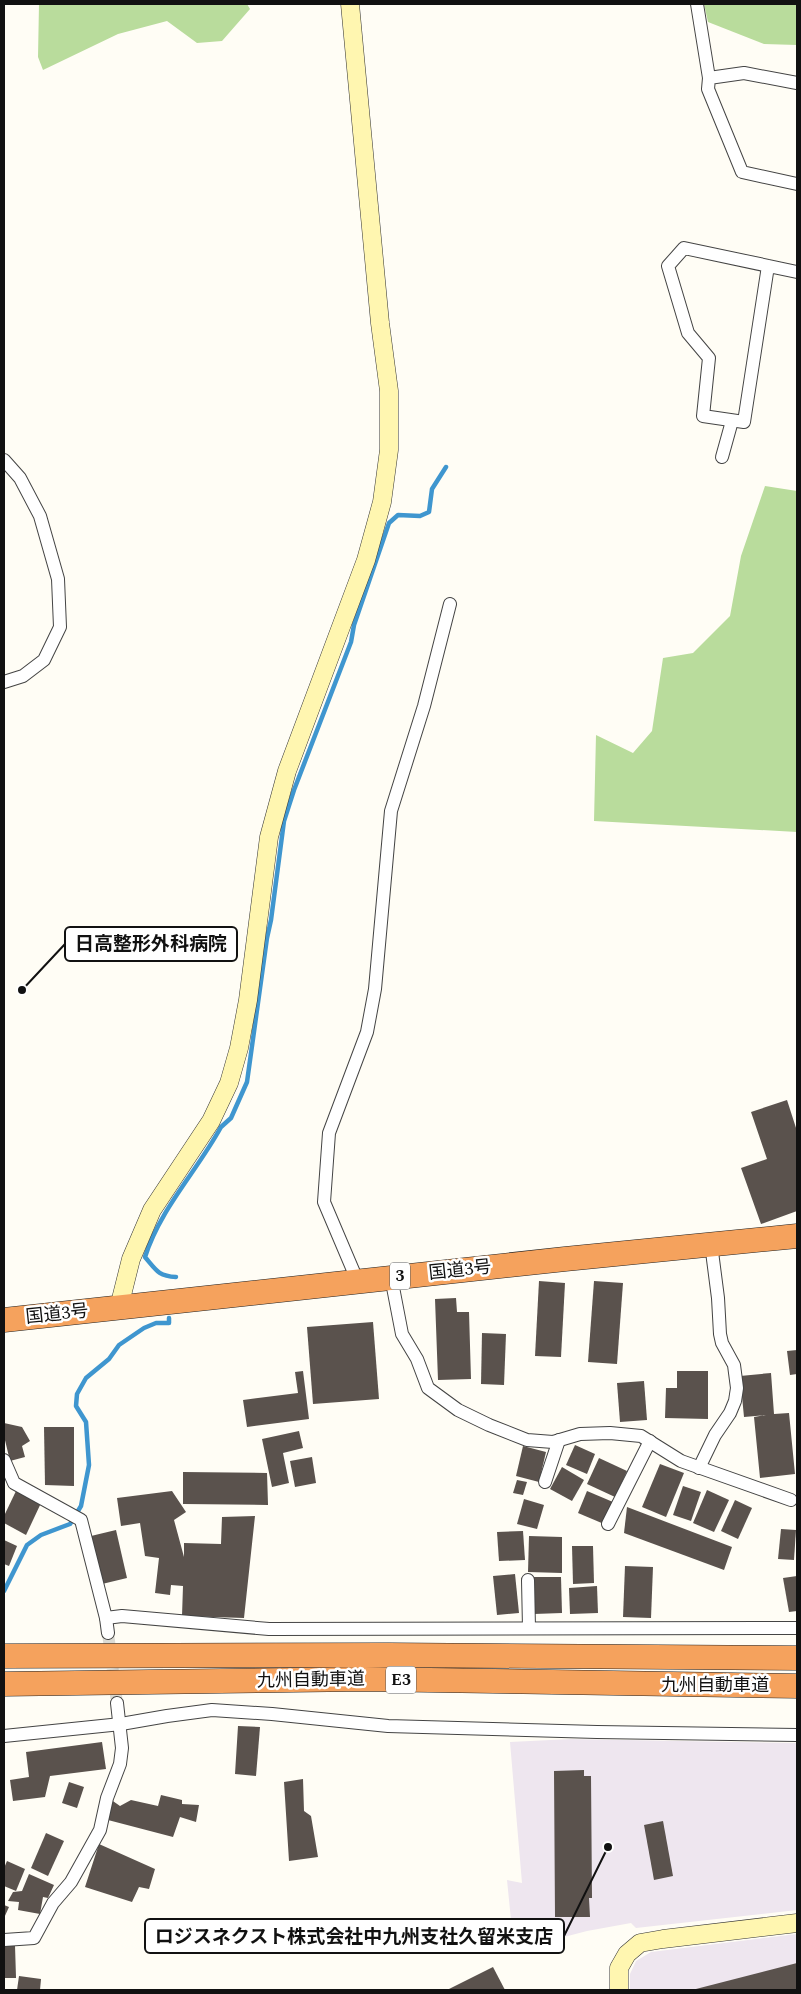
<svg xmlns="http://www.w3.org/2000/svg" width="801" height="1994" font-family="Spectral,'Noto Sans JP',serif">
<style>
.industrial{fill:#eee6ef}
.forest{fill:#b9dc9c}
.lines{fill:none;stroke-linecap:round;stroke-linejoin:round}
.stream{stroke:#3f96cf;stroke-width:4.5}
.building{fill:#5a524d}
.street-tunnel{stroke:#dbdad3;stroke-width:12;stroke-dasharray:12 6;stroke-linecap:butt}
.street-casing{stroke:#444;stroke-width:14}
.secondary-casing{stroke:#333;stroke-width:19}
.highway-casing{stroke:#222;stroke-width:25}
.street{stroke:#fff;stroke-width:12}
.secondary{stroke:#fff6b0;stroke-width:18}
.highway{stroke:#f5a25d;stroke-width:24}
.labels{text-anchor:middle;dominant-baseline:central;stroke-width:5;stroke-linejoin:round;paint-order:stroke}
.shield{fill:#fff;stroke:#585858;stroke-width:1}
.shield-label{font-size:16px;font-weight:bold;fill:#111}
.street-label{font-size:18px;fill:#111;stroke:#fff}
.leader{fill:none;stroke:#111;stroke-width:2}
.callout-dot{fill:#111;stroke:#fff;stroke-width:2}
.callout{fill:#fff;stroke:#111;stroke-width:2}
.callout-label{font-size:19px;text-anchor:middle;font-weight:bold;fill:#111}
</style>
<rect width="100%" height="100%" fill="#fffdf5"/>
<!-- industrial -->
<g class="industrial">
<polygon points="571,1739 797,1743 797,1910 636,1928 631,1923 587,1931 514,1950 507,1880 522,1883 510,1742"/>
<polygon points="797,1934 797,1990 630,1990 630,1974 636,1961 651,1952"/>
</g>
<!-- forest -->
<g class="forest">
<polygon points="39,4 247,4 250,9 222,41 197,43 167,21 118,34 43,70 38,57"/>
<polygon points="704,4 797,4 797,45 764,44 708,22"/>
<polygon points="765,486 797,491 797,832 594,821 596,735 633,753 652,731 663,658 693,653 730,616 741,556"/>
</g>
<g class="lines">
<!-- stream -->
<g class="stream">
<path d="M176 1277C158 1276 156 1270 145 1257 160 1209 197 1171 221 1127L231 1118 247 1082 267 938 271 920 284 821 294 790 351 642 354 625 389 523 398 515 420 516 429 512 432 489 446 467"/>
<polyline points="4,1591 27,1545 41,1535 70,1524 81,1506 89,1465 86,1422 76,1406 77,1394 86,1378 109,1359 119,1345 144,1328 156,1323 169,1323 169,1318"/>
</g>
</g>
<!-- building -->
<g class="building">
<polygon points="787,1100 797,1131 797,1211 761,1224 741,1168 767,1159 751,1112"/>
<polygon points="539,1281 565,1283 561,1357 535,1356"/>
<polygon points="594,1281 623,1283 617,1364 588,1362"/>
<polygon points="456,1298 457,1312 469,1312 471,1379 438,1380 435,1299"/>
<polygon points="373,1322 379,1399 313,1404 307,1327"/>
<polygon points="482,1333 506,1334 504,1385 481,1384"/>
<polygon points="797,1350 797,1374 790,1375 787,1351"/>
<polygon points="303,1371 309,1419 247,1427 243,1400 298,1393 295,1372"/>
<polygon points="677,1371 708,1371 708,1419 665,1418 666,1388 677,1388"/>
<polygon points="771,1373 774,1414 789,1413 795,1474 760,1478 754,1417 766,1415 744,1417 740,1376"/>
<polygon points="644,1381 647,1420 620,1422 617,1383"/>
<polygon points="4,1423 22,1427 30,1441 22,1446 25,1457 10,1461 4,1436"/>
<polygon points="44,1427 74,1427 74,1486 45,1485"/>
<polygon points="299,1431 303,1448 283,1453 289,1483 272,1487 262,1439"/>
<polygon points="575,1445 595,1454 587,1474 566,1465"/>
<polygon points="523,1446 546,1452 539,1482 516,1476"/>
<polygon points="312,1457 316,1483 295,1487 290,1461"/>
<polygon points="599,1458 627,1471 615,1497 587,1484"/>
<polygon points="660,1464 684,1473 666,1517 642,1507"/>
<polygon points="562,1467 584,1480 572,1501 550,1489"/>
<polygon points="183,1472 267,1473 268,1505 183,1504"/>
<polygon points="517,1480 527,1482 523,1495 513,1493"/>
<polygon points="683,1486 701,1492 691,1521 673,1515"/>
<polygon points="707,1490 729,1500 714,1532 693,1523"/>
<polygon points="16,1491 41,1503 26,1535 4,1523 4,1516"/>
<polygon points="172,1491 186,1512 174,1520 184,1557 184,1543 221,1544 222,1517 255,1516 244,1618 182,1616 183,1586 171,1585 170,1595 155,1593 159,1558 145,1556 140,1523 121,1526 117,1498"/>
<polygon points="587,1491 613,1502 604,1524 578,1513"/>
<polygon points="524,1499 544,1505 537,1529 517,1524"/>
<polygon points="735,1500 752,1508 738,1539 721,1531"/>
<polygon points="627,1507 732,1547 724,1570 624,1533"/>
<polygon points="781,1529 796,1530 794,1560 778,1559"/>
<polygon points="116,1530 127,1578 102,1584 91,1536"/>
<polygon points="523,1531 525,1560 499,1561 497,1532"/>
<polygon points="529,1536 562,1537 562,1573 528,1572"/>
<polygon points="4,1540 17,1546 9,1566 4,1564"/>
<polygon points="572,1546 593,1546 594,1583 573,1584"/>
<polygon points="625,1566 653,1567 651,1618 623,1617"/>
<polygon points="515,1574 519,1613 497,1615 493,1576"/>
<polygon points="797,1576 797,1611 789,1612 783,1578"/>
<polygon points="534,1577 561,1577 562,1613 534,1614"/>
<polygon points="597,1586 598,1613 570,1614 569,1588"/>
<polygon points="238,1726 260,1727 256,1776 235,1774"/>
<polygon points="102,1742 106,1769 50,1776 45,1797 13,1801 10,1780 29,1777 26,1752"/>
<polygon points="584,1770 584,1776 591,1776 592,1898 589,1898 590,1917 555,1917 554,1771"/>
<polygon points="303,1779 304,1811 311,1816 318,1857 289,1861 284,1782"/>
<polygon points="69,1782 84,1787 77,1808 62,1803"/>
<polygon points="161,1795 182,1800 182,1804 199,1805 196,1822 180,1817 173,1837 108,1820 110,1799 120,1806 131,1800 158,1806"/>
<polygon points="663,1821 673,1876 654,1880 644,1825"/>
<polygon points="46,1833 64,1841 48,1876 31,1868"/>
<polygon points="99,1844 155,1869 149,1889 139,1887 132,1902 85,1887"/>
<polygon points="7,1861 25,1869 16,1891 4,1886 4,1868"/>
<polygon points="29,1874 54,1885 48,1898 43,1897 40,1914 18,1910 19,1902 8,1901 13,1892 22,1891"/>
<polygon points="4,1905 9,1907 4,1918"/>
<polygon points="4,1945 15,1945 16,1978 4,1978"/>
<polygon points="797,1963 797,1990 692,1990"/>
<polygon points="493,1967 505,1990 447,1990"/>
<polygon points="19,1976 41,1979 40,1990 17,1990"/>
</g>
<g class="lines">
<!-- street-tunnel -->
<polyline class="street-tunnel" points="108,1633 117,1703"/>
<!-- street casing -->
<g class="street-casing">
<g id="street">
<polyline points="697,4 709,78"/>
<polyline points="797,83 744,73 709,78 708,89 742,172 797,184"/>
<polyline points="768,266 744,422 703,416 709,358 688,333 668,266 684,248 797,272"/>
<polyline points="722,457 732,421"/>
<polyline points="4,460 20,478 40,516 58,579 60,627 44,660 23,676 4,682"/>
<polyline points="391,1277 402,1334 417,1359 428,1388 458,1410 489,1425 527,1440 553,1442 580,1434 610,1433 641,1436 681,1461 791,1500"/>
<polyline points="358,1282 324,1202 329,1133 367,1032 375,989 391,811 424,706 450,604"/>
<polyline points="4,1460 14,1483 81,1520 106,1618 108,1633"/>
<polyline points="699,1468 715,1435 730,1413 735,1401 737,1388 734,1365 722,1343 720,1334 718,1298 711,1244"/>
<polyline points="545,1482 559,1440"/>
<polyline points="608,1524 650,1441"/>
<polyline points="528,1580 529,1628"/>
<polyline points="106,1618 122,1616 269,1629 797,1628"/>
<polyline points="4,1736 121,1724 167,1716 212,1710 272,1714 388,1726 597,1732 797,1735"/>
<polyline points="4,1940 34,1938 53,1903 71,1882 100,1830 107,1798 120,1764 122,1748 117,1703"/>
</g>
</g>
<!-- secondary casing -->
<g class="secondary-casing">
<g id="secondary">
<polyline points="119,1307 131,1259 152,1210 211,1121 229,1083 239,1048 248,1000 269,837 287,771 366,560 382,502 389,450 389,391 380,323 350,4"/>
<polyline points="619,1990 619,1968 627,1954 640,1943 663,1939 797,1923"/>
</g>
</g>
<!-- highway casing -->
<g class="highway-casing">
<g id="highway">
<polyline points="4,1320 565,1259 797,1236"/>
<polyline points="4,1656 389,1655 797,1658"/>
<polyline points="4,1684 365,1679 797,1686"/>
</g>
</g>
<!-- street -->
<use href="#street" class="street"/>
<!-- secondary -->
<use href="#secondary" class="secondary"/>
<!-- highway -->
<use href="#highway" class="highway"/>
</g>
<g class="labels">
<!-- shield labels -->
<g class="shield">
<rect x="390" y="1262.5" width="20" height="27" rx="4"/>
<rect x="386" y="1666.5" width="30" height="27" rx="4"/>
</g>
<g class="shield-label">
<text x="400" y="1276">3</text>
<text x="401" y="1680">E3</text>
</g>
<!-- street labels -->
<g class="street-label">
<text transform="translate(460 1270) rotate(-6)">国道3号</text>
<text transform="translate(57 1314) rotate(-6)">国道3号</text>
<text transform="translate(311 1680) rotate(-1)">九州自動車道</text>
<text x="715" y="1685">九州自動車道</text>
</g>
</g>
<!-- callouts -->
<path class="leader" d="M22 990L65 944M608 1847L564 1936"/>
<g class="callout-dot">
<circle cx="22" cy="990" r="5"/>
<circle cx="608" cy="1847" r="5"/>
</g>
<g class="callout">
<rect x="65" y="927" width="172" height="34" rx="5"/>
<rect x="145" y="1919" width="419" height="34" rx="5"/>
</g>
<g class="callout-label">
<text x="151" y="950">日高整形外科病院</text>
<text x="354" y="1943">ロジスネクスト株式会社中九州支社久留米支店</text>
</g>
<!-- border -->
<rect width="801" height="1994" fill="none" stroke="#111111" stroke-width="10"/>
</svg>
